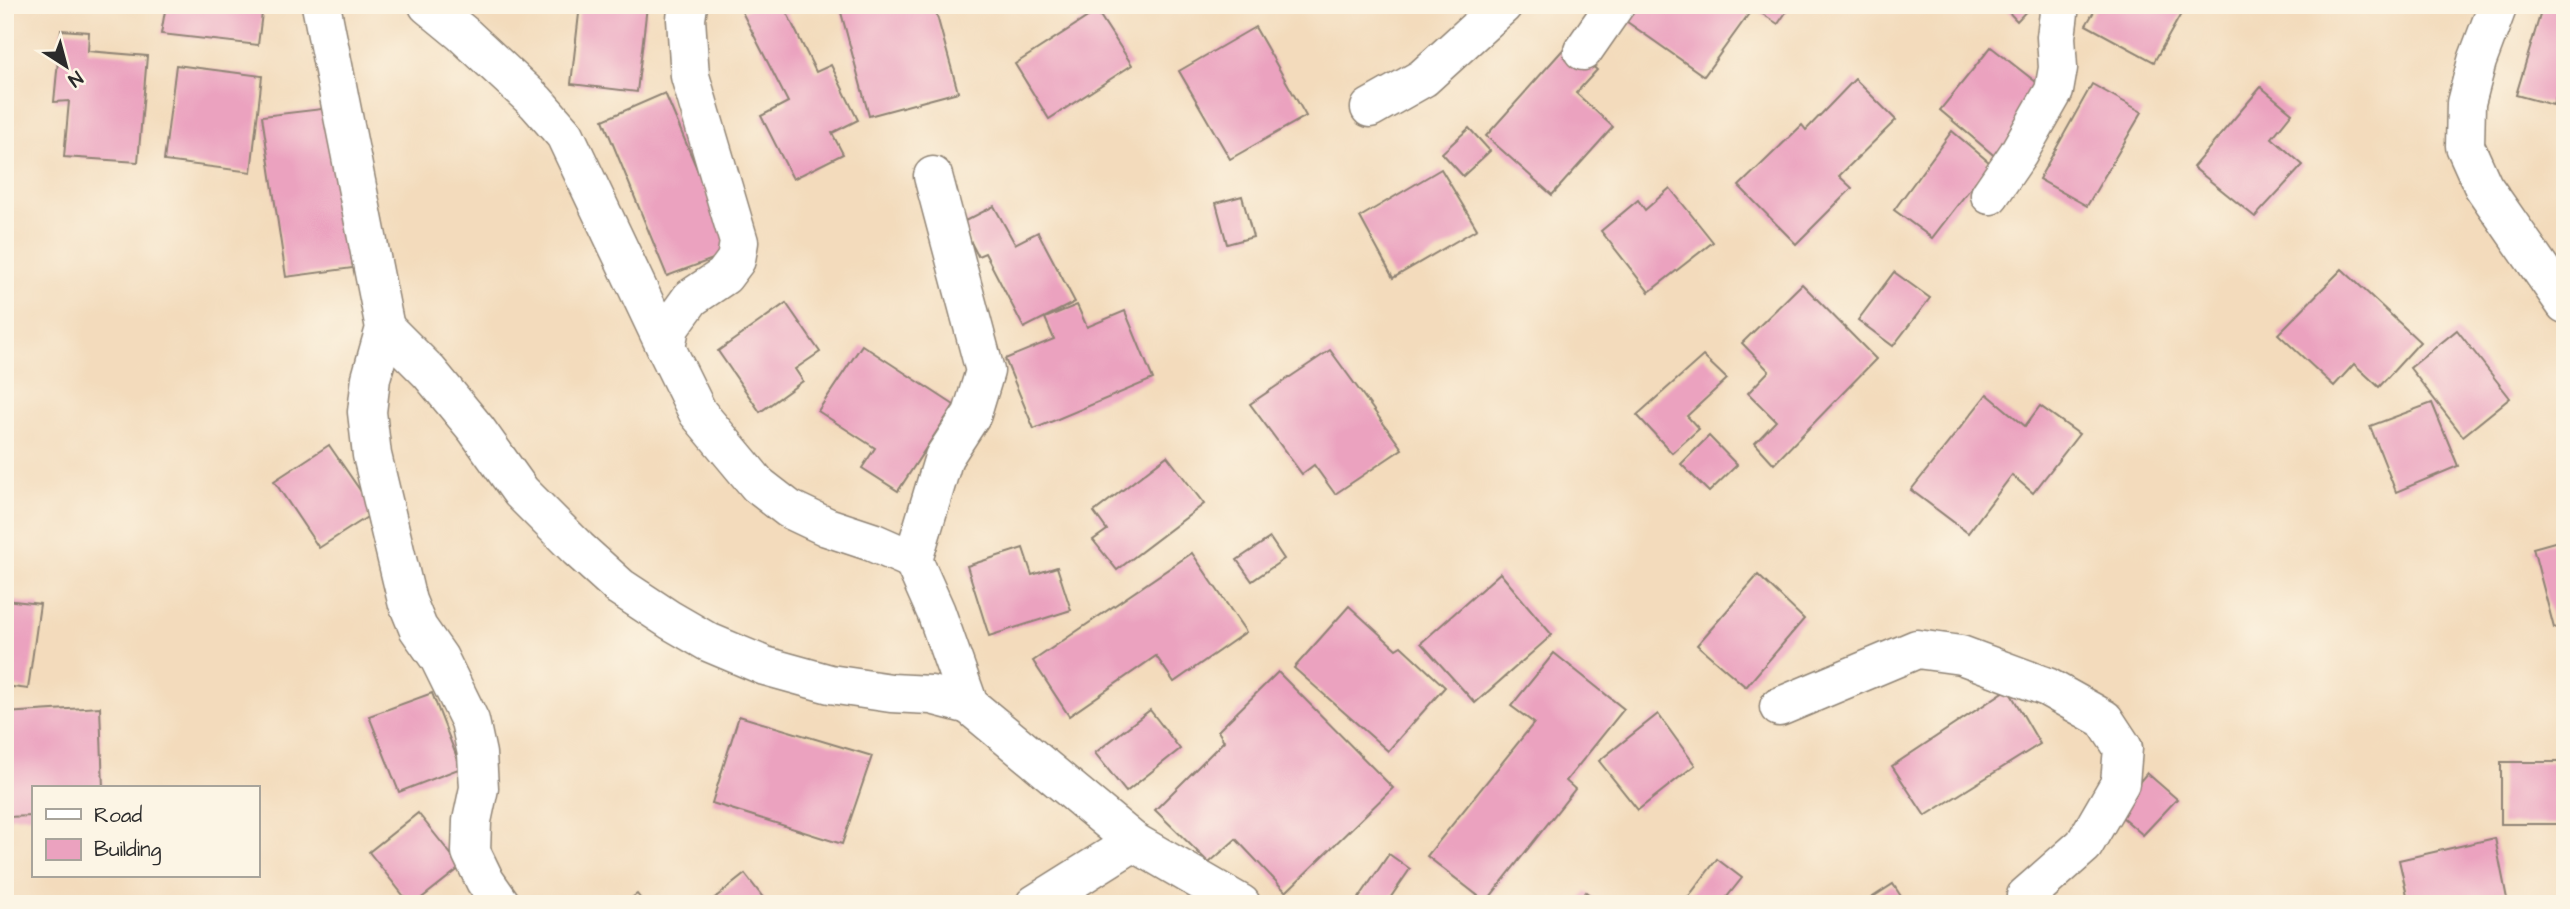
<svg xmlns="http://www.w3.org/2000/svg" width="2570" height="909" font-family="'Architects Daughter',sans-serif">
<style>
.building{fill:#eba2bf}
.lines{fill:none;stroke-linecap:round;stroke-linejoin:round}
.street-casing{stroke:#8f8374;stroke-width:41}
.street{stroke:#fff;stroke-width:38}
</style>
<rect width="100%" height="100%" fill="#fcf5e5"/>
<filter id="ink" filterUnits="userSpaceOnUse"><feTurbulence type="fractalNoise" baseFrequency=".0143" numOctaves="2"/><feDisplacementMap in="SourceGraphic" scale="14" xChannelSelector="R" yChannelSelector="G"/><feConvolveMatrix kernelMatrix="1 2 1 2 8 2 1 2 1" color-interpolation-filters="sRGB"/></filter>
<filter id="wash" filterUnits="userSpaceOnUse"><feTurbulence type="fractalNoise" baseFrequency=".00686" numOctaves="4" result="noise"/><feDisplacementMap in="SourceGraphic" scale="28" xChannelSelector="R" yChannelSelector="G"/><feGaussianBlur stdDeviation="1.57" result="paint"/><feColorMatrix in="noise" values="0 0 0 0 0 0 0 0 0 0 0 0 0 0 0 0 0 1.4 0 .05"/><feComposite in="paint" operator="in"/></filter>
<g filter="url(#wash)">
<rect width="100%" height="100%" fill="#f3dbbc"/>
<g id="blocks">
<!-- building -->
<g class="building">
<polygon points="166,5 263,5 258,45 161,34"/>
<polygon points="580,5 647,6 637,92 571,84"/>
<polygon points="755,5 783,5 816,72 831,65 858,120 832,133 843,154 793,179 761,116 788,102 742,12"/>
<polygon points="839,5 934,5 958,92 869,116"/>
<polygon points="1633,5 1791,5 1778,24 1753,8 1704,76 1623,19"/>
<polygon points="2002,5 2032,5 2017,21"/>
<polygon points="2098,5 2186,5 2154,62 2086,25"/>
<polygon points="2543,5 2565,5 2565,86 2560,85 2553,105 2516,95"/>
<polygon points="1097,11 1132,65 1049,119 1015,64"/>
<polygon points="1255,27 1306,116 1230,159 1179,71"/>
<polygon points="61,30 89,32 88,51 147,56 138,162 64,157 69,101 54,102"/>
<polygon points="1568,44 1597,70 1576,93 1613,127 1552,195 1486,136"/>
<polygon points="1991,47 2050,93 1997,158 1940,110"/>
<polygon points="176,65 262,76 251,172 164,161"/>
<polygon points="1855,79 1896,120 1839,176 1852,188 1796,244 1739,186 1802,125 1806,130"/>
<polygon points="2092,84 2142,112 2087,206 2039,179"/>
<polygon points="2261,87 2292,113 2272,138 2303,165 2255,217 2193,167"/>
<polygon points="665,93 732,252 667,276 603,120"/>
<polygon points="330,108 353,268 286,277 262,116"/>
<polygon points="1469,128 1490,151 1463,176 1442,153"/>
<polygon points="1952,131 1990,163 1932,238 1894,210"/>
<polygon points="1441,169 1477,229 1393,278 1360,217"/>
<polygon points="1670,188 1713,242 1649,292 1601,231 1638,200 1645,210"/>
<polygon points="1242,196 1253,237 1227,244 1216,203"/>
<polygon points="994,206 1015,244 1038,232 1075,302 1024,328 985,253 978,256 961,223"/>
<polygon points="2342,269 2420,342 2379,387 2354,364 2334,386 2278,334"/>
<polygon points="1894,272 1930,298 1893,346 1858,320"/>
<polygon points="1802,284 1876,359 1774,464 1755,443 1776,421 1748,393 1769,371 1742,343"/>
<polygon points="786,303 820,352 795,369 803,381 760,412 718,351"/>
<polygon points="1077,305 1087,327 1125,311 1153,379 1034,429 1005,359 1054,339 1045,318"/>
<polygon points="2457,330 2510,398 2463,436 2410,368"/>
<polygon points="862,345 954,405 898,491 862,468 875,448 818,411"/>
<polygon points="1330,350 1402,449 1335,494 1314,465 1302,474 1250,404"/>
<polygon points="1703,356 1727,379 1687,416 1699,429 1672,453 1637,415"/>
<polygon points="1987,394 2025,426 2040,406 2079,434 2033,493 2012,475 1968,533 1911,490"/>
<polygon points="2432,403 2458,466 2396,492 2370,426"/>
<polygon points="1709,436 1737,465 1709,492 1681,464"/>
<polygon points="329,445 375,512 319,548 274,481"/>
<polygon points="1167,456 1204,504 1117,570 1093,540 1107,530 1094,512"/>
<polygon points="1270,538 1284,559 1252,581 1237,560"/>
<polygon points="2565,539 2565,626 2554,628 2533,548"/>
<polygon points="1023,548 1032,575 1057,567 1071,610 989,636 967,566"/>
<polygon points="1192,553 1246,632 1174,682 1156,656 1069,716 1033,661"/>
<polygon points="1500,573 1552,635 1475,703 1421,643"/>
<polygon points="1758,575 1804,619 1746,687 1697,645"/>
<polygon points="5,600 40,604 28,689 5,686"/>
<polygon points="1349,606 1396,649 1401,646 1445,687 1388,751 1294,668"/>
<polygon points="1554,653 1624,709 1566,781 1575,789 1486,902 1427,856 1534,723 1511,706"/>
<polygon points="1278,672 1393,788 1286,892 1236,839 1209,863 1155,810 1224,741 1218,731"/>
<polygon points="2008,689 2040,744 1925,816 1892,766"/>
<polygon points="432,693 461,768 399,792 369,716"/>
<polygon points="100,707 103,788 33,788 33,816 5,817 5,713"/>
<polygon points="1150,710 1180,749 1126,792 1095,753"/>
<polygon points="1658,714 1695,765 1638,810 1599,761"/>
<polygon points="739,716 872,756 842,844 712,803"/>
<rect x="2501" y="762" width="64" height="62"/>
<polygon points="2147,773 2177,799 2143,835 2115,811"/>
<polygon points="418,813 461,867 414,904 410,904 369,852"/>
<polygon points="2495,838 2508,904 2409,904 2399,860"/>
<polygon points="1389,854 1410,869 1386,904 1355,904"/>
<polygon points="1717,859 1742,878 1723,902 1725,904 1683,904"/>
<polygon points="745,874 768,904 707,904"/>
<polygon points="1893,884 1906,904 1862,904"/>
<polygon points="1586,892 1601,904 1577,904"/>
<polygon points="637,894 645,904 623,904"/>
<polygon points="1667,896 1677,904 1661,904"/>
</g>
</g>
</g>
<g filter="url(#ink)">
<use href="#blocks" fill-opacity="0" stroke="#8f8374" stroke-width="2"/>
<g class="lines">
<!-- street casing -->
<g class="street-casing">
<g id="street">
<polyline points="321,5 385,328 371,378 367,412 372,455 407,601 418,628 439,658 470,721 477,754 479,788 472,821 471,852 485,881 501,904"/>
<polyline points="428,5 462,33 536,102 565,135 666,348"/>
<polyline points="688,5 686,19 690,76 739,242 736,260 724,276 691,298 670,327 666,348 698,413 758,485 789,509 827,527 872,542 913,560"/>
<polyline points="2498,5 2477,61 2466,103 2465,146 2483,186 2565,304"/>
<polyline points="1583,51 1615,5"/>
<polyline points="1370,108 1423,78 1503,5"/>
<polyline points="933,176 985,371 972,414 944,457 913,560 936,612 969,705 1134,842 1241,904"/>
<polyline points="1990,195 2018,154 2054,91 2058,68 2056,37 2060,5"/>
<polyline points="385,328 429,372 476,429 521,492 578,549 620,587 670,620 708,642 765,666 830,684 891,693 931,695 969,705"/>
<polyline points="1779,707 1917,649 1961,655 2047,687 2104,719 2123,748 2120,783 2084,845 2026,896 2029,904"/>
<polyline points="1035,904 1134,842"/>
</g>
</g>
<!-- street -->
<use href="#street" class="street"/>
</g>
</g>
<!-- margin -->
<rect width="2570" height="909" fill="none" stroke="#fcf5e5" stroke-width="28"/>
<!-- legend -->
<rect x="32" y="786" width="228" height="91" fill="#fcf5e5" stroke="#a8a49b" stroke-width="2"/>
<rect x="46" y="809" width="35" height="10" fill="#ffffff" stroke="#a8a49b" stroke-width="2"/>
<text x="94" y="822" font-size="21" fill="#2b2b2b">Road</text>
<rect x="46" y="839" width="35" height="21" fill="#eba2bf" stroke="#a8a49b" stroke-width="2"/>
<text x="94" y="856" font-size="21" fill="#2b2b2b">Building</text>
<!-- north arrow -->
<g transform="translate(66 66) rotate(144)" stroke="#fcf5e5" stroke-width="5" paint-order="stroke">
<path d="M0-5L12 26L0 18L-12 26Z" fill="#2b2b2b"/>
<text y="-10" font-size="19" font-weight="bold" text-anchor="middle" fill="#2b2b2b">N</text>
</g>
</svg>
